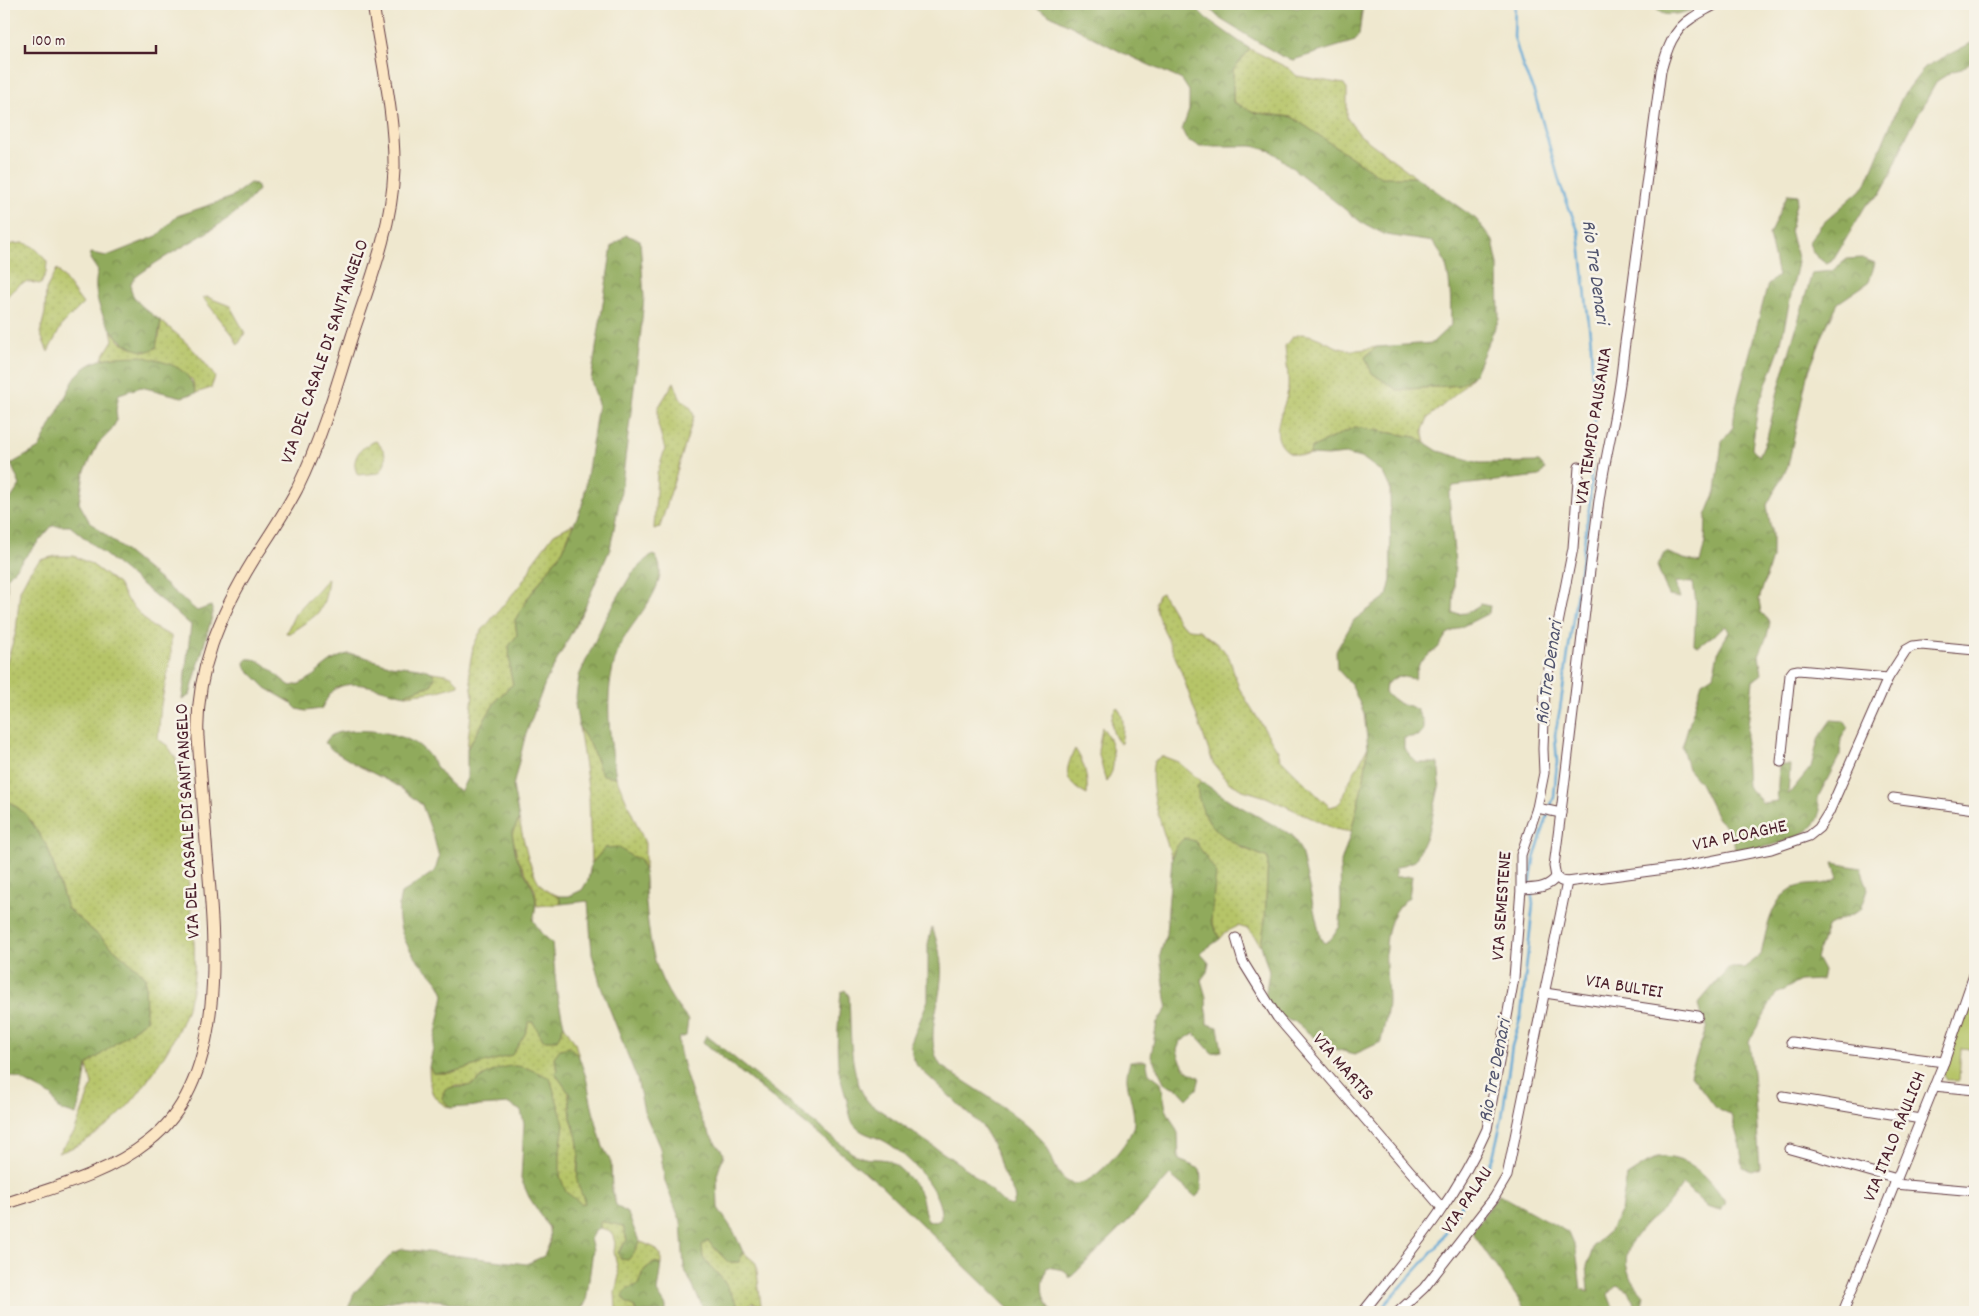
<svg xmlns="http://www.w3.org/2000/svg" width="1979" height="1316" font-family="Dekko,sans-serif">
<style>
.grass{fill:url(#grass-dots);stroke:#807249}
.forest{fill:url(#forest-crowns);stroke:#6d6444}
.park{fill:#b6c467;stroke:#807249}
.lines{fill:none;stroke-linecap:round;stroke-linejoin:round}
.stream{stroke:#5ea7d5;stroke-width:2.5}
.street-casing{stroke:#633d44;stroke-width:11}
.secondary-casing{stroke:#633d44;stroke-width:13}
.street{stroke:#fff;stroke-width:9}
.secondary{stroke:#fbe6c4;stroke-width:11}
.labels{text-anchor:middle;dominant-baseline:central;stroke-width:5;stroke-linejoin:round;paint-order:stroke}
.street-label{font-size:19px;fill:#4a1f2b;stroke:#f7f3e8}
.water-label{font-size:20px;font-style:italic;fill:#52556f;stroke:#f7f3e8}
</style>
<defs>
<pattern id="grass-dots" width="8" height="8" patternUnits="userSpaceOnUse" patternTransform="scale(1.25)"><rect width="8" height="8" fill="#b6c467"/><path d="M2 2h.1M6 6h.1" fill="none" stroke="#9ea85a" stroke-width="1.8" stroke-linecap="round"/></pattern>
<pattern id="forest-crowns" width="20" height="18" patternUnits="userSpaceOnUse" patternTransform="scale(1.25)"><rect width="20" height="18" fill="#90aa5c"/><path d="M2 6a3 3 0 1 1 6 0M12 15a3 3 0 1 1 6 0" fill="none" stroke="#788a4c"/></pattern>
</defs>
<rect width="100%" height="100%" fill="#f7f3e8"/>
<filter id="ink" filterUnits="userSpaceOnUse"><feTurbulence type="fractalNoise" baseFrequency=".02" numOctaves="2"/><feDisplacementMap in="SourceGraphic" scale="10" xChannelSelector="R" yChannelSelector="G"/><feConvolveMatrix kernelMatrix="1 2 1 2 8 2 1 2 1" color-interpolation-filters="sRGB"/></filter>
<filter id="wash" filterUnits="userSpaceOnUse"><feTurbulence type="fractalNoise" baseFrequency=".0096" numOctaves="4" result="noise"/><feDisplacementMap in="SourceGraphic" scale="20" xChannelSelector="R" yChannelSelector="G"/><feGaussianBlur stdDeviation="1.12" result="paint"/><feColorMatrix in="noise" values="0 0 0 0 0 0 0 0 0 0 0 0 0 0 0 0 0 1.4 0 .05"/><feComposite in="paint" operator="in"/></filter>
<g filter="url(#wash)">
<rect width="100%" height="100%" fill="#efe8cf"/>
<!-- grass -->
<g class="grass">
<polygon points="1250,49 1290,69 1297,76 1344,84 1347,89 1347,118 1360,135 1416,177 1381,178 1292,117 1256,113 1233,102 1233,70"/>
<path d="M23 243C35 245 40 253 47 262L46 273 41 284C37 284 32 282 28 282 18 283 10 293 4 300V248L12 244Z"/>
<polygon points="57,269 83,304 62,325 48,352 40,333 45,313 46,289"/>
<polygon points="207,297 230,306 245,333 238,345 233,335 203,298"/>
<path d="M161 321C182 338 200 354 215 377L211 388 196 393 192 379 102 358 113 340 111 330 121 342 146 352 159 337Z"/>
<path d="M1301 334C1319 334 1332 349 1350 350 1358 351 1369 348 1377 347L1365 357 1372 373 1397 390 1460 385 1474 375 1455 395 1428 418 1423 430 1426 443 1416 437 1355 427 1311 448 1310 455C1301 456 1291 455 1284 448 1268 431 1286 409 1288 389 1289 378 1286 358 1285 346L1292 337Z"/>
<polygon points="674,382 680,398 691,408 694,416 660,527 654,529 657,474 665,449 658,425 658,408"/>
<path d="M376 441C387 452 389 461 379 473L358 475C349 460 360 446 376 441Z"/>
<polygon points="573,524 563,550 528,598 515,620 517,635 510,671 513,684 497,699 467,749 473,695 469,669 473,647 479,634 521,584 529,572 532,563 554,534"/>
<path d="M56 556H74L91 564 118 584 127 600 151 626 171 636V657L161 704 158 739 168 746 176 759C180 802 185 845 189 888 192 919 198 959 192 990 185 1024 165 1056 145 1084 124 1115 93 1142 58 1153L74 1133 92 1085 87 1065 146 1020 145 976 67 908 48 848 26 814 4 798V671L16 632 20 590 30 571 40 560Z"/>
<path d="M328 578C324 615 319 613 290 633H286L295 614Z"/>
<polygon points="1162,593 1179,622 1188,629 1199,630 1221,647 1229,657 1239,688 1278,751 1280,758 1319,797 1330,807 1337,805 1342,800 1348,784 1368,747 1364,779 1351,832 1335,829 1266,797 1243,790 1228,782 1213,763 1181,671 1157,614 1155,603 1158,595"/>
<path d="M432 672C444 674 454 673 459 685L438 691 406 695 407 693 431 685 435 678Z"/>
<path d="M1117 707C1126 718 1123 731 1121 744 1111 737 1108 715 1117 707Z"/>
<path d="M579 727 591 746 602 774 616 777 645 843V870L639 859C623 854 623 847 605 848L591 864 589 794Z"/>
<path d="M1102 727C1111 737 1116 757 1112 771 1111 774 1108 779 1106 782L1098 751Z"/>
<path d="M1075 749C1085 763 1088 778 1087 795 1063 782 1064 771 1075 749Z"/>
<path d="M1162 756 1178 762 1202 782 1197 787 1240 847 1268 858 1265 921 1261 945 1248 929 1238 926 1226 932 1220 939 1211 921 1215 872 1175 848 1172 858C1163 831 1147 789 1154 761Z"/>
<path d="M519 820C524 839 530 879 547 891 550 893 555 894 559 896L561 904 537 906 535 890 517 857 512 833Z"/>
<path d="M533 1021 557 1039 564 1025 575 1043 579 1057 570 1047 554 1057 558 1070 555 1073 569 1093 571 1118 577 1138 579 1153 577 1173 586 1203 582 1204C577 1201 569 1197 566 1192 554 1174 561 1144 564 1124L484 1076 471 1086H453L442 1098 450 1108C429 1098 430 1089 429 1067L434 1073H449L511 1055 525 1034 529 1022Z"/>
<polygon points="599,1221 623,1225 627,1240 618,1252 635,1251 639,1241 655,1248 661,1255 661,1264 654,1262 643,1271 638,1285 628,1288 636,1312 617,1312 616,1310 615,1292 619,1276 614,1252 615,1243 613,1236 608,1230 600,1228"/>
<polygon points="708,1241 728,1262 739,1262 743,1252 756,1263 761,1305 752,1303 742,1312 723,1280 703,1258 701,1246"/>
</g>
<!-- forest -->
<g class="forest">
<path d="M1029 4H1194L1203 16 1250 49 1233 70V102L1256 113 1292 117 1381 177H1416L1476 219 1493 241 1498 265 1499 319 1474 375 1460 385 1397 390 1372 373 1365 357 1377 347 1432 343 1451 325C1450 295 1453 266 1433 242L1386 235 1361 222 1271 151 1253 146H1200L1187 140 1182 130 1189 110V91L1182 80 1123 53Z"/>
<polygon points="1205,4 1279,4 1297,8 1309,4 1363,4 1359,35 1355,41 1293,60 1281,56 1220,19"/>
<path d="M1652 4H1706C1698 9 1673 17 1664 14 1658 12 1656 8 1652 4Z"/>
<path d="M1975 41V58L1962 69 1953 71 1937 81 1906 137 1892 172 1880 194 1866 205 1834 259 1827 263C1815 257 1813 254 1809 242L1821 225 1865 186 1902 97 1925 67Z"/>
<path d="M250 183 256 184 258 190C252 197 246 204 239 210 212 232 180 247 151 266 145 271 134 276 131 284 127 298 152 314 161 321L156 348C153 349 148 352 145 351 113 349 88 299 98 271L90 259 91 253 107 256 157 236 177 216 230 198Z"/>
<path d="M1788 194 1798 195 1790 230 1798 262 1780 347 1758 406 1752 448 1759 456 1767 438 1777 395 1812 273 1832 271 1847 259 1862 258 1875 263 1869 282 1838 303 1826 327 1807 376 1788 466 1767 505 1772 535V558L1759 600 1761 612 1770 622 1767 636 1759 655 1762 674 1753 681 1745 752 1747 786 1763 803 1777 801 1779 765H1790L1788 795 1811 767 1819 737 1831 720 1844 721 1848 727 1841 739 1840 755 1817 799C1818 803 1821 810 1820 814 1815 840 1756 850 1735 850L1732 832 1718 819 1700 783 1688 769 1682 747 1702 682 1713 675 1719 649 1729 632 1726 626 1699 646 1694 644 1696 602 1693 583 1675 582 1680 598 1669 596 1657 566 1666 552 1684 559 1700 563 1705 542 1706 516 1716 491 1722 441 1733 427 1735 409 1768 284 1778 276 1769 235Z"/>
<path d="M626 235 640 240 644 297 640 341 620 498 610 549 584 609 545 683 525 737 513 786 519 820 512 833C514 841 514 850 517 857 527 884 542 888 533 920L541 933 552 943 557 994 564 1025 557 1040H543L533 1022H529L525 1034 512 1055 449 1073H433L429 1067 444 995C441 983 433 976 424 967 405 948 393 922 401 894L435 871 439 857 434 838 422 805 398 786 357 765 332 750 325 743C331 732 339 732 351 731 372 729 406 734 422 748 436 761 442 783 461 791L467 778V749L497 699 513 684 510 671 509 646 517 635 515 620 528 598 563 550 583 503 598 404 591 380 612 246Z"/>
<path d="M142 356C168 364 187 364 196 393L182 397 141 387 119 394 116 410 117 420 111 431 98 444 84 473 79 503 89 521 197 611 211 606 213 613 190 695 182 700 191 625 70 526H52L7 578V623L4 635V509L20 485 11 464 39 448 76 376C96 355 114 357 142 356Z"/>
<path d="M1355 427 1416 437 1438 451 1480 463 1539 462 1545 469 1540 476 1453 486 1449 495 1455 564 1453 614 1467 613 1481 604 1490 606 1489 613 1447 634 1438 648 1420 662 1414 679 1398 676 1386 684 1385 693 1400 704 1410 706 1417 710 1423 721V732L1417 736 1404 738V748L1417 763H1438L1440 783 1430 827 1415 861 1395 868V877L1412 876 1409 897C1377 922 1387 964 1388 1000 1388 1014 1383 1029 1381 1042L1355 1054 1326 1047 1294 1021 1275 1015 1265 997 1269 972 1261 945 1265 921 1268 858C1231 843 1201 831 1197 786L1202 782 1232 802 1292 835 1301 851 1320 936 1325 943 1332 938 1340 926 1341 906 1340 865 1351 832 1364 779 1368 747 1364 713 1351 684 1337 669 1336 651 1354 620 1387 596 1391 580 1390 488 1383 473 1364 459 1345 454 1328 456 1310 455 1311 448Z"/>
<path d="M651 555 655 556C675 582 631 621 621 644 602 686 609 734 616 777L602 775 591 746 579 727 575 704 579 676 605 619 632 573Z"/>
<path d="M348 654C363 654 375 662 390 665 404 667 418 666 432 672L435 677 431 685 407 693 406 695C386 692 352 676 334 690 328 695 325 703 321 709L306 711 297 709 290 702 266 688 246 668 245 663 247 659C265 657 276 678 291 686 315 683 322 660 348 654Z"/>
<polygon points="4,798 26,814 48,848 67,908 145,976 146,1020 87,1065 83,1090 76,1115 58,1109 52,1096 20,1079 4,1074"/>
<path d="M1184 838 1195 841 1216 872 1211 921 1220 939 1200 953 1209 963 1207 972 1201 980 1206 997 1207 1024 1218 1027 1222 1051 1212 1053 1194 1033 1180 1042 1177 1050C1181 1064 1185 1072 1200 1077L1197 1089 1187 1099 1177 1088 1165 1084 1151 1056 1157 1022 1164 1014 1167 1006 1160 955 1166 934 1172 858 1175 848Z"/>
<path d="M618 847 631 856 639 859C648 875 644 885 646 903 650 951 656 982 688 1020L686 1036 679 1038C676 1050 695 1104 701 1118 706 1131 716 1143 724 1154L717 1175 718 1208 734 1232 743 1252 739 1262H728L708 1241 702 1246 703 1258 723 1280 742 1312H705L684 1268 681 1222 665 1182 660 1148 644 1111 637 1079 601 987 592 954 588 901 561 904 559 896H569L582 890 588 880 591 864 605 848Z"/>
<path d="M1833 863 1861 868 1868 889 1861 910 1828 925 1816 958 1823 971 1821 980 1800 981 1776 994 1749 1041 1753 1073 1760 1168 1751 1171 1743 1167 1740 1146 1731 1115 1716 1108 1690 1074 1707 1026 1701 1017 1698 1004 1728 968H1744L1761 955C1766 933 1771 894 1797 887 1813 882 1823 888 1838 878Z"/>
<path d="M932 927C938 943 943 962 941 980 939 1008 924 1041 941 1066 975 1089 1014 1110 1042 1140 1053 1152 1054 1177 1071 1183 1090 1191 1128 1144 1133 1128 1137 1116 1128 1093 1127 1080 1126 1074 1129 1067 1130 1061H1146L1149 1073 1161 1082 1166 1109 1178 1133 1179 1160 1200 1169 1202 1190 1196 1197 1170 1175 1131 1218 1070 1278 1064 1270 1047 1267C1041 1287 1042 1294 1052 1312H1012L881 1185 703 1042 706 1035 852 1153C870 1162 871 1157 887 1160 895 1162 917 1185 920 1193 924 1202 923 1211 928 1220L936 1222 941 1219C944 1192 908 1155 886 1142 876 1136 863 1135 855 1126 850 1120 849 1109 847 1101 844 1089 839 1076 838 1064 836 1041 839 1015 841 992L845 990 849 996C851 1029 848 1077 869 1103L970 1171 1005 1204 1012 1206 1015 1200 1014 1194 1002 1171 997 1153 982 1126 917 1066 912 1055 911 1043 928 1000V944Z"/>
<path d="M570 1047 579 1057 586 1077 593 1111 603 1147 611 1162 612 1190 616 1205 628 1214 639 1241 635 1251 628 1260 621 1259 618 1253 627 1240 623 1226 600 1221V1228L594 1232 590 1239 593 1250 586 1302 579 1312H491L443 1301 410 1297 373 1306H353L348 1309 354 1293 393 1253 403 1249 526 1264 544 1256 550 1242 549 1228 529 1197 521 1179 524 1124 521 1111 509 1104 450 1108 442 1098 445 1089C454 1086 464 1088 471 1085 476 1083 480 1079 484 1076 513 1060 521 1065 550 1078L564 1124 560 1151V1176L566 1192 582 1204 585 1203 577 1182 579 1153 577 1138 571 1118 569 1093 555 1073 558 1070 554 1057 560 1049Z"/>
<path d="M1657 1157C1692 1156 1707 1178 1726 1202L1721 1211 1707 1207 1683 1184C1678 1191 1673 1199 1666 1206 1659 1214 1649 1219 1643 1227 1620 1253 1621 1270 1644 1295L1641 1310 1636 1307 1628 1291 1617 1285 1608 1295 1612 1305 1618 1312H1527L1472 1232 1499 1194 1569 1233 1576 1249 1581 1289 1589 1291 1587 1266 1594 1245 1610 1231 1621 1210 1627 1176Z"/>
<path d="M654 1262 661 1264 657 1292 666 1306V1312H636L635 1307 627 1303 623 1297C626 1288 630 1287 638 1285L643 1271Z"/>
</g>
<!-- park -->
<polygon class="park" points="1969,1002 1975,1003 1975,1049 1961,1048 1959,1081 1946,1080 1943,1075"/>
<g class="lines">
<!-- stream -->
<g class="stream">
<polyline points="1515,4 1514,37 1523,67 1534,92 1561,187 1579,233 1591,344 1592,375 1598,400 1593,432 1590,501 1560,709 1555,735 1557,762 1554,797 1550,808"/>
<polyline points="1530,886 1534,859 1548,814"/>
<polyline points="1378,1312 1437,1247 1469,1192 1485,1175 1493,1157 1502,1118 1512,1046 1521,1016 1533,904 1531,891"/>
</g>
</g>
</g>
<g filter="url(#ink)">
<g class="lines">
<!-- street casing -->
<g class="street-casing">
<g id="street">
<polyline points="1781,762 1790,675 1793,671 1798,670 1888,678"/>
<polyline points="1893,798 1975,809"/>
<polyline points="1537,808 1561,813"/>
<path d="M1556 877 1554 866C1570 747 1582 627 1598 508 1604 457 1619 409 1623 358L1661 71C1667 49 1673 30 1692 18 1699 13 1708 9 1716 4"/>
<polyline points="1556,877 1561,881 1567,882 1680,867 1771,849 1809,836 1819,828 1829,812 1888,678 1906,650 1913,646 1921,645 1975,650"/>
<path d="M1521 889C1534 888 1548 889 1556 877"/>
<polyline points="1236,938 1243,962 1277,1017 1442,1208"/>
<polyline points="1545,993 1698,1016"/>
<polyline points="1791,1042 1944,1062"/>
<polyline points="1934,1086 1975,1090"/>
<polyline points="1783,1096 1921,1119"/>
<polyline points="1790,1149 1897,1179"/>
<polyline points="1895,1184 1975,1191"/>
<path d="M1363 1312C1408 1255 1457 1198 1487 1129L1514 978 1521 889V855L1537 808 1544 773 1543 749 1545 689 1573 548 1579 467"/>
<polyline points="1398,1312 1424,1288 1494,1198 1507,1176 1567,882"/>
<polyline points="1843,1312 1944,1062 1975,972"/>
</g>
</g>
<!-- secondary casing -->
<g class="secondary-casing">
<path id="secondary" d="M4 1204C53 1188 108 1174 149 1141 228 1080 215 943 207 855 204 816 201 777 198 738 195 672 220 614 254 559 269 536 284 514 297 489 321 440 336 388 352 336 370 282 392 227 394 170 395 115 381 58 373 4"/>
</g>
<!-- street -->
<use href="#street" class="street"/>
<!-- secondary -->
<use href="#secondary" class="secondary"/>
</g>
</g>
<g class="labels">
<!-- street labels -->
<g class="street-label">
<text transform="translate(326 352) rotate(-71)">VIA DEL CASALE DI SANT'ANGELO</text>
<text transform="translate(1595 426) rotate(-81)">VIA TEMPIO PAUSANIA</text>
<text transform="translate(189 821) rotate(-93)">VIA DEL CASALE DI SANT'ANGELO</text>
<text transform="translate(1740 837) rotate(-12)">VIA PLOAGHE</text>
<text transform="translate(1503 906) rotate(-86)">VIA SEMESTENE</text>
<text transform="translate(1624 988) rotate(9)">VIA BULTEI</text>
<text transform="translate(1342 1068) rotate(49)">VIA MARTIS</text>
<text transform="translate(1896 1137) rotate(-68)">VIA ITALO RAULICH</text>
<text transform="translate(1468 1201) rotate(-56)">VIA PALAU</text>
</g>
<!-- water labels -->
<g class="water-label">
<text transform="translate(1594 272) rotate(82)">Rio Tre Denari</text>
<text transform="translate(1550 673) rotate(-82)">Rio Tre Denari</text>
<text transform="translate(1496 1071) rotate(-79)">Rio Tre Denari</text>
</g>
</g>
<!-- margin -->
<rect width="1979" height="1316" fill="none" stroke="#f7f3e8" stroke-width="20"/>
<!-- scale -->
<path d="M25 45v8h131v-8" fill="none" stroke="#4a1f2b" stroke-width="2.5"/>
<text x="32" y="45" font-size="15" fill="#4a1f2b" stroke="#f7f3e8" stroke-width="4" paint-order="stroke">100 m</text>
</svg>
